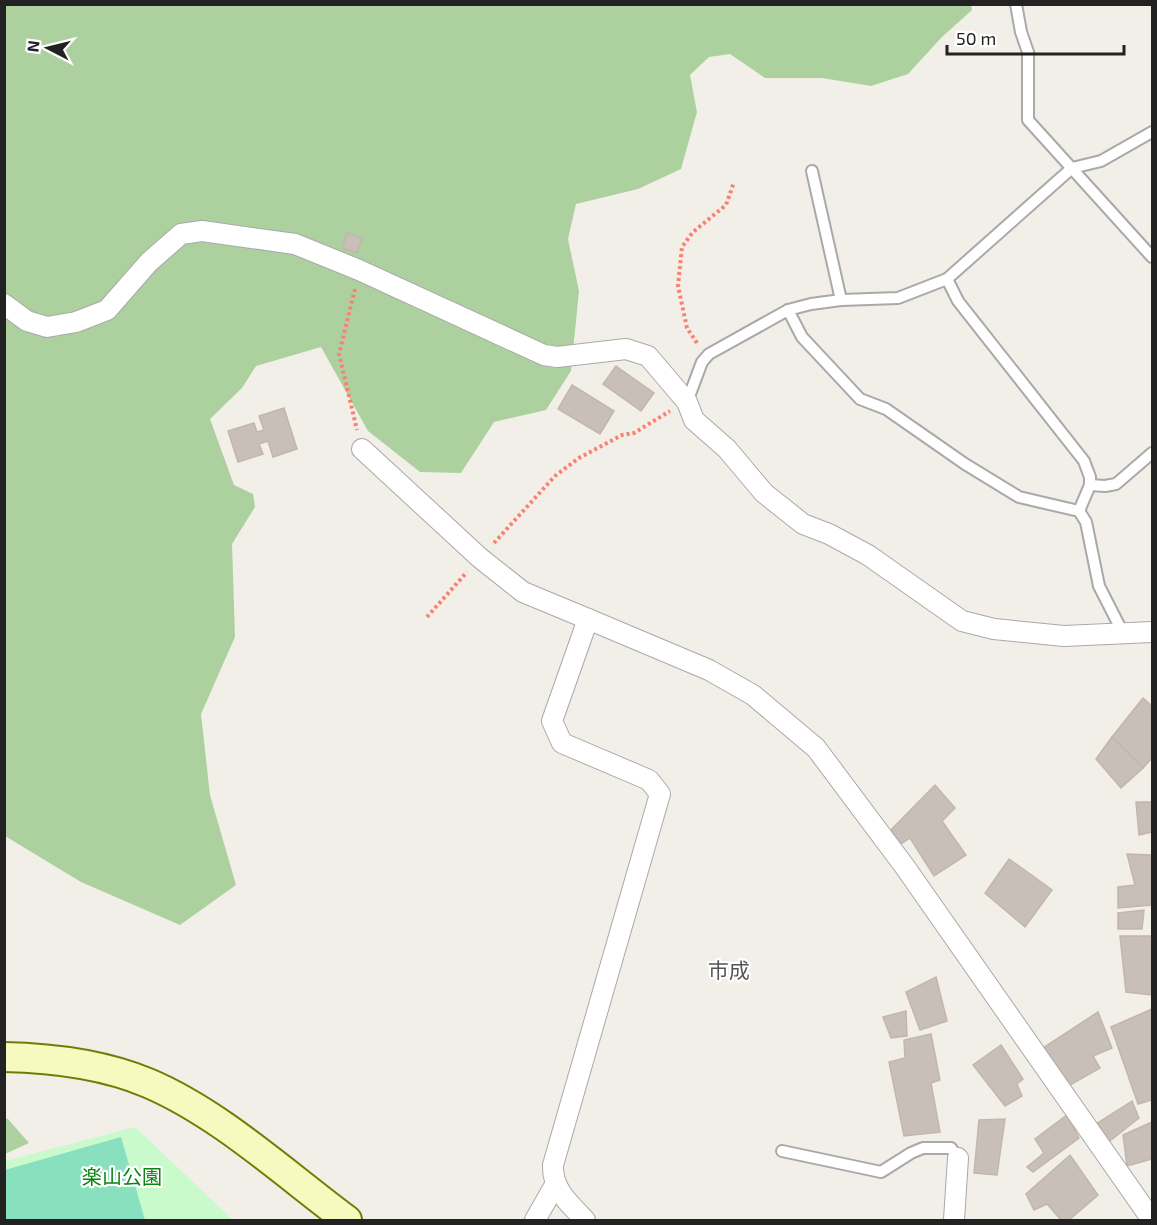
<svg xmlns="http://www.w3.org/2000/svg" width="1157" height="1225" font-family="'Exo 2','Noto Sans JP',sans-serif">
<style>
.forest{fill:#add19e}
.park{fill:#c8facc}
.pitch{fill:#88e0be}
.building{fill:#c7bfb8;stroke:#c4b6ab;stroke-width:1.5}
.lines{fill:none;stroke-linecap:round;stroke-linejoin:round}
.lane-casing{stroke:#a9a9a9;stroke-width:14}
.street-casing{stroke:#a9a9a9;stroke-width:22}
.secondary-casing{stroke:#707d05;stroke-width:32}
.path{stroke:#fa8072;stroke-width:4;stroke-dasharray:3 3;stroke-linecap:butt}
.lane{stroke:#fff;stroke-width:10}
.street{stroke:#fff;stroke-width:20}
.secondary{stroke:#f7fabf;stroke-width:28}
.labels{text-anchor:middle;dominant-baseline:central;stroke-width:4.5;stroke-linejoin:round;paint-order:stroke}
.park-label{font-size:20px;fill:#0c8416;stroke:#fff}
.neighbourhood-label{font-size:21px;fill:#555;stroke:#fff}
</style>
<rect width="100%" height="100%" fill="#f2efe9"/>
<!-- forest -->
<g class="forest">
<polygon points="971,4 972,10 942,37 908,74 871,86 822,78 765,78 730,54 709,57 690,75 697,112 681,169 638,189 576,204 568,239 579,291 571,371 546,410 494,422 461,473 420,472 368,431 321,347 256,366 242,388 210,419 234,485 253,494 255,507 232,544 235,637 201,714 210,795 236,885 180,925 81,882 5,836 4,5"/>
<polygon points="4,1118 8,1119 29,1143 5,1154"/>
</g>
<!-- park -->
<polygon class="park" points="135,1127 233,1220 5,1220 5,1161"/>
<!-- pitch -->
<polygon class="pitch" points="121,1137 145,1220 5,1220 5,1170"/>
<!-- building -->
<g class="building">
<polygon points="347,233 362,238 357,253 342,248"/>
<polygon points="616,366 654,393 641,411 603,384"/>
<polygon points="572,385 614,411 600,434 558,409"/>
<polygon points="284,408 297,449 273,457 268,441 259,444 263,454 238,462 228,431 254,423 257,432 264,430 259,416"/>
<polygon points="1143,698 1152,706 1152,758 1143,768 1112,737"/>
<polygon points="1112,737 1143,768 1121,788 1096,759"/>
<polygon points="935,785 955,808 942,821 966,855 934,876 910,838 898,846 890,831"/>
<polygon points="1136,802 1152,802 1152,832 1139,835"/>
<polygon points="1127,854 1152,855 1152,905 1118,908 1118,887 1135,885"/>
<polygon points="1009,859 1052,890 1025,927 985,893"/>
<polygon points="1144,910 1142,929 1118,929 1118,913"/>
<polygon points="1120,936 1152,936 1152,995 1126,992"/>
<polygon points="936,977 947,1021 920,1030 906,992"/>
<polygon points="1152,1009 1152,1100 1138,1104 1111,1027"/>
<polygon points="906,1011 907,1036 891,1038 883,1017"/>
<polygon points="1098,1012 1112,1048 1093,1056 1100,1068 1070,1085 1040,1050"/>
<polygon points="931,1034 940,1080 931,1083 940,1132 904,1136 889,1062 905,1058 904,1040"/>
<polygon points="1001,1045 1023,1079 1017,1084 1022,1096 1005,1106 973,1065"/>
<polygon points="1132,1101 1139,1118 1106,1144 1093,1126"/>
<polygon points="1067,1115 1079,1138 1033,1172 1027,1167 1044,1153 1035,1139"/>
<polygon points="1005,1119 997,1175 974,1173 979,1120"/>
<polygon points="1152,1122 1152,1159 1127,1166 1123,1135"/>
<polygon points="1070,1155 1098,1195 1069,1220 1061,1220 1047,1204 1034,1210 1026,1194"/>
</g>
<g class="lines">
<!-- lane casing -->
<g class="lane-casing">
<g id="lane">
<polyline points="1016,4 1021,32 1028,52 1028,120 1152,257"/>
<polyline points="812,171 841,300"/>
<polyline points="947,279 958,301 1084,461 1090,477 1090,485"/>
<polyline points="788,310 802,337 860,399 886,409 965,464 1019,497 1079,511 1086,522 1099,586 1123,633"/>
<polyline points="687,402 702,362 709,354 788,310 811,304 841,300 898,298 947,279 1072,168 1101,161 1152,132"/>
<polyline points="1079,511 1090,485 1105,486 1116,484 1152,453"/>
<polyline points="782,1151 881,1172 911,1153 923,1148 951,1148 958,1158"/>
</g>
</g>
<!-- street casing -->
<g class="street-casing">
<g id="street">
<polyline points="4,304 27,321 47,327 76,322 107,310 149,262 181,234 202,231 295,244 359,270 544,355 557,357 626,349 648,356 687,402 694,420 727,449 764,493 803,524 829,534 868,555 962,621 994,629 1064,636 1152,632"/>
<polyline points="362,449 480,558 523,592 588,619"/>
<polyline points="535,1220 555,1185"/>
<path d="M585 1220C570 1204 552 1190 553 1165L660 794 649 780 562 743 552 721 588 619 709 670 753 695 816 748 905 867 1152 1220"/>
<polyline points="954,1220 958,1158"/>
</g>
</g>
<!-- secondary casing -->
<g class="secondary-casing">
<path id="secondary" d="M4 1057C53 1058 103 1064 148 1083 219 1113 285 1174 347 1220"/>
</g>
<!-- path -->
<g class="path">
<polyline points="355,289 339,354 357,430"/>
<polyline points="697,343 687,328 678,286 682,247 693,232 726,205 734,182"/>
<polyline points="494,543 555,476 579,458 622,435 634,433 670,411"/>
<polyline points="427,617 467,572"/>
</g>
<!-- lane -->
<use href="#lane" class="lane"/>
<!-- street -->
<use href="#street" class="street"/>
<!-- secondary -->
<use href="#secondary" class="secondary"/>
</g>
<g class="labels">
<!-- park labels -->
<g class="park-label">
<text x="122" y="1176">楽山公園</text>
</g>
<!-- neighbourhood labels -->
<g class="neighbourhood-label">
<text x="729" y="969">市成</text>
</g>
</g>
<!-- border -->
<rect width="1157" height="1225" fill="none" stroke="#222222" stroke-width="12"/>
<!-- north arrow -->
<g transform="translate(48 48) rotate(277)" stroke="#ffffff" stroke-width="4.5" paint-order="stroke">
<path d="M0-4.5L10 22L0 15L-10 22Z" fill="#222222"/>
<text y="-9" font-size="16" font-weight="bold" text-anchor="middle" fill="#222222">N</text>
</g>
<!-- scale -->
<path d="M947 45v9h177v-9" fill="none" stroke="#222222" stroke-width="3"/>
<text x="956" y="45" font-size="18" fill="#222222" stroke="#ffffff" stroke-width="4.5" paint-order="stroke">50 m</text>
</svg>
